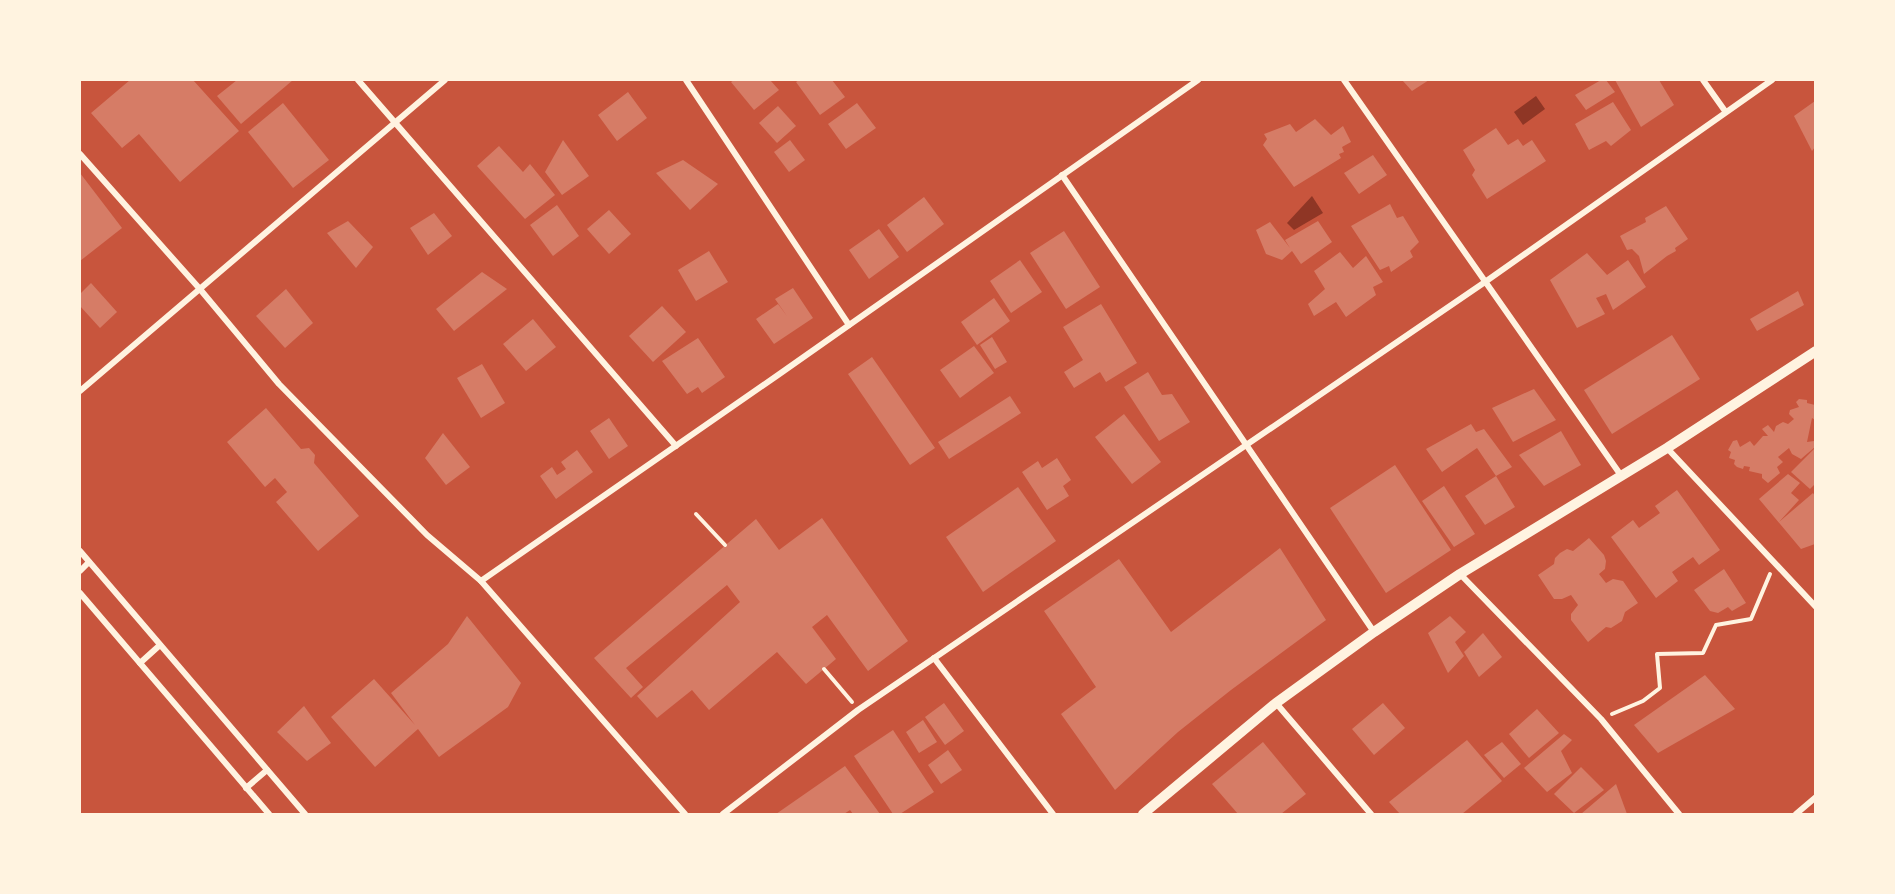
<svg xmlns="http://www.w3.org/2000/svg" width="1895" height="894" font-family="'Zilla Slab',serif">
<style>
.water{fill:#8f3625}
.building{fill:#d67c66}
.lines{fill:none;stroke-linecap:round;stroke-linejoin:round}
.path{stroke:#fff3e0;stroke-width:4}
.minor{stroke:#fff3e0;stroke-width:6}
.tertiary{stroke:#fff3e0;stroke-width:10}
</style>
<rect width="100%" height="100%" fill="#c8553d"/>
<!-- water -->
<g class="water">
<polygon points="1536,96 1545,109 1523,125 1514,112"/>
<polygon points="1312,196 1323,213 1294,230 1287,223"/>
</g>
<!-- building -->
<g class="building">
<polygon points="130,80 193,80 239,131 180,182 139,134 122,148 91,113"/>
<polygon points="237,80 293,80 241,124 217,96"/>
<polygon points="734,80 770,80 779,90 754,110 731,82"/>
<polygon points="799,80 832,80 845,97 820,115 796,82"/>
<polygon points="1402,80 1429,80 1412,91"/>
<polygon points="1601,80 1606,80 1615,92 1586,110 1575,95"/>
<polygon points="1615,80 1659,80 1674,105 1641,127"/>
<polygon points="628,92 647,118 617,141 598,115"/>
<polygon points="1815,101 1815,147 1812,151 1794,116"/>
<polygon points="1613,102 1631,130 1611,146 1606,141 1589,150 1575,124"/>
<polygon points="283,103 329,160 293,188 248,132"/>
<polygon points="857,103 876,128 846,149 828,124"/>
<polygon points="778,106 796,126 777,143 759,123"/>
<polygon points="1315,119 1331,135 1343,126 1351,142 1342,147 1344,152 1339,154 1341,158 1294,187 1263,145 1267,139 1264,134 1290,124 1296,132"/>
<polygon points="1496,128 1508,145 1518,139 1523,146 1532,140 1546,161 1487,199 1472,175 1475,170 1463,150"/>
<polygon points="563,140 589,176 562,195 545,172"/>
<polygon points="790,140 805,160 789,172 774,152"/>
<polygon points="499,146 523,172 530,164 555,195 525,219 477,166"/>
<polygon points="1373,155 1387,175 1359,194 1344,173"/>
<polygon points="683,160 718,184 690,210 656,173"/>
<polygon points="80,173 122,228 80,261"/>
<polygon points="924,197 944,224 907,252 887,225"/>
<polygon points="1390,204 1397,218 1403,216 1419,242 1410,251 1413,257 1391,272 1389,266 1380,270 1351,226"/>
<polygon points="557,205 579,236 553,256 530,225"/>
<polygon points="1666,206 1688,239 1675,248 1676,251 1667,256 1644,274 1639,256 1632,249 1627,250 1620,236 1646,222 1645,218"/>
<polygon points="609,210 631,234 609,254 587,229"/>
<polygon points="434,213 452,236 428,255 410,228"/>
<polygon points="348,221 373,247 356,268 327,233"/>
<polygon points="1318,221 1332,242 1301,264 1292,251 1282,260 1266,254 1256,230 1270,222 1290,248 1285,240"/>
<polygon points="879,229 899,257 869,279 849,250"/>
<polygon points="1064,231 1100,287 1066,309 1030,253"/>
<polygon points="709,251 728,282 696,301 678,270"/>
<polygon points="1340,252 1353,268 1366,256 1383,282 1373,287 1376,295 1346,317 1336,302 1314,316 1308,304 1325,289 1314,271"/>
<polygon points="1587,253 1607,275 1628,260 1646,287 1613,310 1606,294 1596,298 1605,314 1577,328 1550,280"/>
<polygon points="1020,260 1042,292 1011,313 990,281"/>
<polygon points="482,272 507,289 454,331 436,309"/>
<polygon points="91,283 117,312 100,328 80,306 80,294"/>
<polygon points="793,288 813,318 774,344 756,319 778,304 787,316 775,299"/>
<polygon points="286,289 313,323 285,348 256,316"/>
<polygon points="1798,291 1804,305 1757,331 1750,319"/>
<polygon points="994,298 1010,321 977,345 961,322"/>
<polygon points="1101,304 1137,363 1106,382 1100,372 1074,388 1064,372 1083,360 1063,327"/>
<polygon points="662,306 686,332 653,362 629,336"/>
<polygon points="533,319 556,347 526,371 503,344"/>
<polygon points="1672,335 1700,379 1612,434 1584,390"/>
<polygon points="992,337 1007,362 995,369 980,345"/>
<polygon points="698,338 725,377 702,393 698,387 687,394 662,361"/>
<polygon points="974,346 994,373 960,398 940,370"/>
<polygon points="872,357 935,448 910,465 848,374"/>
<polygon points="482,364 505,403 481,418 457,378"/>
<polygon points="1148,372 1162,395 1172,394 1190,422 1159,441 1124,387"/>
<polygon points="1534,389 1556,420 1513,442 1492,408"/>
<polygon points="1010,396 1021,413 949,459 938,442"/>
<polygon points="1799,399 1807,400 1807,403 1815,405 1815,420 1812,418 1807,442 1814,441 1815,447 1801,459 1792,454 1789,448 1778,457 1783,462 1777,467 1780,473 1768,483 1762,478 1762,474 1749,471 1750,467 1744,466 1743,469 1737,467 1734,464 1735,460 1729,458 1731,452 1728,450 1733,441 1737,440 1740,447 1750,441 1754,446 1756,444 1763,436 1768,436 1762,429 1768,425 1774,432 1776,426 1783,422 1788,424 1794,419 1789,414 1790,410 1799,407 1796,402"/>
<polygon points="266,408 301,449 309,448 315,455 314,463 359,516 318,551 276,502 287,492 275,478 265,487 227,442"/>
<polygon points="1124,414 1161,462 1132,484 1095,437"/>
<polygon points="609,418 628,446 609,459 590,431"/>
<polygon points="1471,424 1476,432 1484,429 1512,467 1496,476 1477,448 1442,472 1426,449"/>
<polygon points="1561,431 1581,465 1544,486 1519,455"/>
<polygon points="443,433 470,467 446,485 425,458"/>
<polygon points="1815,448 1815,484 1810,489 1791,472"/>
<polygon points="577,450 593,472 556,499 540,476 552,467 557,475 566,469 561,462"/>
<polygon points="1057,458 1071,480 1063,486 1069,496 1047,510 1022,472 1038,461 1042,468"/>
<polygon points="1395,465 1451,550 1386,593 1330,508"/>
<polygon points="1788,474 1800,483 1791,493 1799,500 1779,522 1813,493 1815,496 1815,544 1801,549 1759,499"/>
<polygon points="1496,476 1515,507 1485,525 1465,496"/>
<polygon points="1444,486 1475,534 1454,547 1422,501"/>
<polygon points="1018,487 1056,541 983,592 946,537"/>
<polygon points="1677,490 1720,550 1699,565 1693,557 1672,572 1678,581 1656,598 1611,537 1633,520 1639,528 1660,513 1655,506"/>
<polygon points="822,518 908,641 868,671 827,615 812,627 836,659 806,684 777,652 709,710 692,690 657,718 637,696 740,602 727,585 626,668 643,687 631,698 594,658 756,519 779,550"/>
<polygon points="1589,538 1604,555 1606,561 1605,569 1599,574 1606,583 1613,579 1623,581 1638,603 1625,612 1622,621 1611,628 1606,627 1588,642 1571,620 1571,614 1578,605 1571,595 1562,599 1554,599 1538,575 1554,564 1555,558 1560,553 1567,549 1573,551"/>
<polygon points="1280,548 1326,620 1231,690 1178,732 1115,790 1061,714 1096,687 1044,611 1119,559 1171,632"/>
<polygon points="1724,569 1746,603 1732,611 1728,607 1718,613 1710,611 1694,590"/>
<polygon points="467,616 521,683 508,707 439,757 418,729 375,767 331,717 374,679 415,725 391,693 448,644"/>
<polygon points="1450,616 1466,632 1455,642 1464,656 1448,673 1428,633"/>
<polygon points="1483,633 1502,657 1479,677 1464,652"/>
<polygon points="1705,675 1735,709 1658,753 1634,725"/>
<polygon points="944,703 964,731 945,745 925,717"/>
<polygon points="1383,703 1405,728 1374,755 1352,729"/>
<polygon points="304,706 331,743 307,761 277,732"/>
<polygon points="1537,709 1559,733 1529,758 1509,734"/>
<polygon points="923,720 937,742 919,753 906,732"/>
<polygon points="893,730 934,792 900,814 893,814 854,756"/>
<polygon points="1564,734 1572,740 1561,751 1572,773 1547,792 1524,768"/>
<polygon points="1467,740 1502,781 1462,814 1400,814 1389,802"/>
<polygon points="1263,742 1306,794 1281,814 1238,814 1212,784"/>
<polygon points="1502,742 1521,764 1504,778 1484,755"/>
<polygon points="948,750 962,770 941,784 928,765"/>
<polygon points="845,766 880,814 853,814 850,810 844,814 776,814"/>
<polygon points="1581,767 1604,790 1574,813 1554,794"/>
<polygon points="1616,784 1627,814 1581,814"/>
</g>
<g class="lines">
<!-- path -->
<g class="path">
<polyline points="696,514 725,545"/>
<polyline points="824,669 852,702"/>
<polyline points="1612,714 1643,701 1660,688 1657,654 1703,653 1716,625 1751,619 1770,574"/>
</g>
<!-- minor -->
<g class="minor">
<polyline points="358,80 676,446"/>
<polyline points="686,80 849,325"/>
<polyline points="1344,80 1620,474"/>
<polyline points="1703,80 1725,111"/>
<polyline points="80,154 199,288 279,384 427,535 481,581 685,814"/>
<polyline points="1062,175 1374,632"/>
<polyline points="80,391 445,80"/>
<polyline points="1667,448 1816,607"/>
<polyline points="80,551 305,814"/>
<polyline points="80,571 89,562"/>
<polyline points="1460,574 1601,719 1679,814"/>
<polyline points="481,581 778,375 1198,80"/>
<polyline points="80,593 269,814"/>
<polyline points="934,658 1053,814"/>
<polyline points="140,663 160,645"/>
<polyline points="1276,703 1371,814"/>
<polyline points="246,788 267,770"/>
<polyline points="723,814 858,710 1485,282 1772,80"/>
<polyline points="1796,814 1816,797"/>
</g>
<!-- tertiary -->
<polyline class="tertiary" points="1143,814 1276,703 1374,632 1460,574 1667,448 1816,351"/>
</g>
<!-- border -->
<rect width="1895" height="894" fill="none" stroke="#fff3e0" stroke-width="162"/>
</svg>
